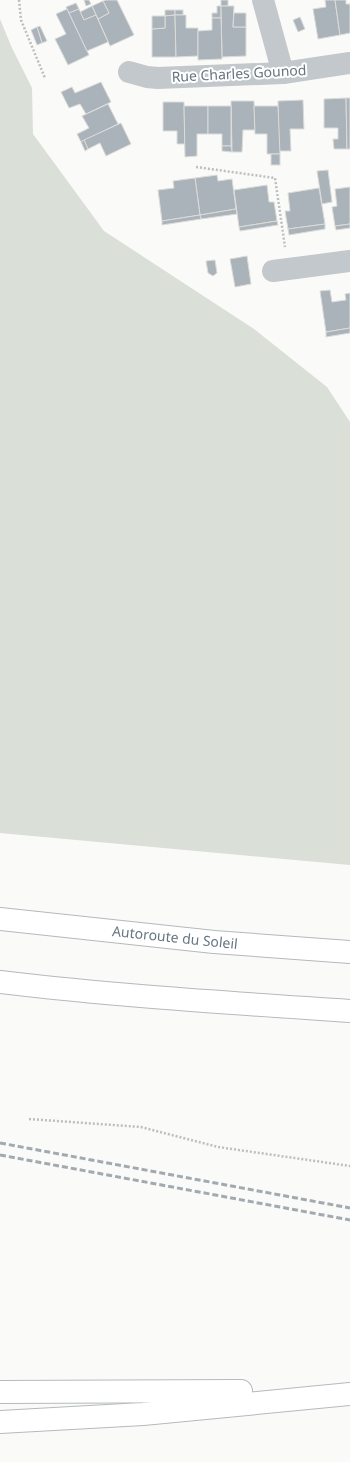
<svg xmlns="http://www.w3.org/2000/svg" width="350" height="1462" font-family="'Noto Sans',sans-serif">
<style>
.green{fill:#dadfd7}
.building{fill:#aab3b9;stroke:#dcdcda}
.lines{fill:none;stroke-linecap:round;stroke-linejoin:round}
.primary-casing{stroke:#b5babe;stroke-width:24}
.motorway-casing{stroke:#b4b9bd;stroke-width:24}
.path{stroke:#bbbfc2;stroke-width:2.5;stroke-dasharray:2 2;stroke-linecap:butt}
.minor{stroke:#c3c8cc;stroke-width:22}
.primary{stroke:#fff;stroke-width:22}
.motorway{stroke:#fff;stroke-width:22}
.rail{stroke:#a2aab0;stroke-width:3;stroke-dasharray:6 3;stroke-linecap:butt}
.labels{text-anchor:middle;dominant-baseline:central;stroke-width:4;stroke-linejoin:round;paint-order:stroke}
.street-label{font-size:14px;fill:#657683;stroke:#fff}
</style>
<rect width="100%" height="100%" fill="#fafaf8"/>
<!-- green -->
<polygon class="green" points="0,19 12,48 32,88 33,134 104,231 254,329 327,387 350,422 350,865 0,833"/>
<!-- building -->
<g class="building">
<polygon points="84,0 89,0 91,4 86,6"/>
<polygon points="106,0 117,0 134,35 110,46 98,19 109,13 103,1"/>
<rect x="221" y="0" width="7" height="6"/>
<polygon points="325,0 335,0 340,35 318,39 313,9 326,7"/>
<polygon points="335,0 346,0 346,4 350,4 350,33 340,35"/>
<polygon points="103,1 109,13 98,19 92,6"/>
<polygon points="76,3 79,9 69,13 66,7"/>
<polygon points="92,6 96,15 84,20 80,12"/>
<polygon points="217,6 221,6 221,18 212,18 212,13 217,13"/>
<polygon points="221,6 234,6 233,27 246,27 246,56 222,57"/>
<polygon points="67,9 89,55 68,65 55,39 66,34 56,14"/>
<polygon points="79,9 84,20 96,15 108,42 87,51 69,13"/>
<polygon points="165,10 175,10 175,15 165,16"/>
<rect x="175" y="10" width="8" height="5"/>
<polygon points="234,13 246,13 246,27 233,27"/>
<polygon points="175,15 176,57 152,57 152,29 165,28 165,16"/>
<polygon points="175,15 186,15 186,28 198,28 198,56 176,57"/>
<polygon points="152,16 165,16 165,28 152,29"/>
<polygon points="300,17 305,29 298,32 293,20"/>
<polygon points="212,18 221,18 222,59 198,60 198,31 212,30"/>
<polygon points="40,26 47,41 42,43 37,27"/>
<polygon points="37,27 42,43 37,45 31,30"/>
<polygon points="101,82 111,102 86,114 80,104 69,108 61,92 72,87 75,93"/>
<polygon points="346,98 347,149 334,149 333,139 338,139 338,128 324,128 324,99"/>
<polygon points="346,98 350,98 350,149 347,149"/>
<polygon points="303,100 304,129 290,129 291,151 279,151 278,101"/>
<polygon points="231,101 254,101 255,130 243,130 242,152 232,152"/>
<polygon points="163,102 184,102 185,144 177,144 177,131 163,131"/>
<polygon points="108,104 118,124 81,142 77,134 89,128 82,116"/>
<polygon points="184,106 208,106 208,134 197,134 197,156 185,157"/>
<polygon points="208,106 231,106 231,146 222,146 222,134 208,134"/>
<polygon points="254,106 278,106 280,154 267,154 267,134 255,134"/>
<polygon points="121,123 131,144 106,156 100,143 88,149 84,140"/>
<polygon points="84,140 88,149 85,151 81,142"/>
<polygon points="222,146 231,146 232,152 222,151"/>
<rect x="271" y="154" width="9" height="11"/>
<polygon points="328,170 332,202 322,204 317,171"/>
<polygon points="217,175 218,181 232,179 236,209 200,215 195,178"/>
<polygon points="195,178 200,215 162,221 158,190 174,188 173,181"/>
<polygon points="267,185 269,202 274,202 277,221 239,227 234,190"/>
<polygon points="350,187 350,224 335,226 332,207 337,206 335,189"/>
<polygon points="319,188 325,224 288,229 285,211 290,211 288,193"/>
<polygon points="236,209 237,214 201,219 200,215"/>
<polygon points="200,215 201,219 162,225 162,221"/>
<polygon points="277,221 278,225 240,231 239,227"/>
<polygon points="325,224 325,229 289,235 288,229"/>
<polygon points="350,224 350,228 336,230 335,226"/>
<polygon points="247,256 251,284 235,287 230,259"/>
<polygon points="215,260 217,273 213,276 208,273 206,261"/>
<polygon points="330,290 332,302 346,300 345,294 350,293 350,328 326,332 320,291"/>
<polygon points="350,328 350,333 326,337 326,332"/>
</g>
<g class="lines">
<!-- primary casing -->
<g class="primary-casing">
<g id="primary">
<polyline points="0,1392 241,1391"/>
<polyline points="0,1422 143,1414 350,1394"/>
</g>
</g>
<!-- motorway casing -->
<g class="motorway-casing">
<g id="motorway">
<polyline points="0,919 214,942 350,952"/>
<path d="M0 982C116 996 233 1003 350 1011"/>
</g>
</g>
<!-- path -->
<g class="path">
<polyline points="19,0 21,20 45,78"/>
<polyline points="196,167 275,178 285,247"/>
<polyline points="29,1119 141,1127 218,1147 350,1166"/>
</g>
<!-- minor -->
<g class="minor">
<polyline points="263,0 283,73"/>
<polyline points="129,72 147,77 158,78 283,73 350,63"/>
<polyline points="273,271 350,261"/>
</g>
<!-- primary -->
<use href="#primary" class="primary"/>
<!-- motorway -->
<use href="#motorway" class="motorway"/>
<!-- rail -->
<g class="rail">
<polyline points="0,1143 350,1208"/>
<polyline points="0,1155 350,1220"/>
</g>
</g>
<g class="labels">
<!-- street labels -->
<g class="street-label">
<text transform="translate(239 73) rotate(-3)">Rue Charles Gounod</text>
<text transform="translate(175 937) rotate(6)">Autoroute du Soleil</text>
</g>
</g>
</svg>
